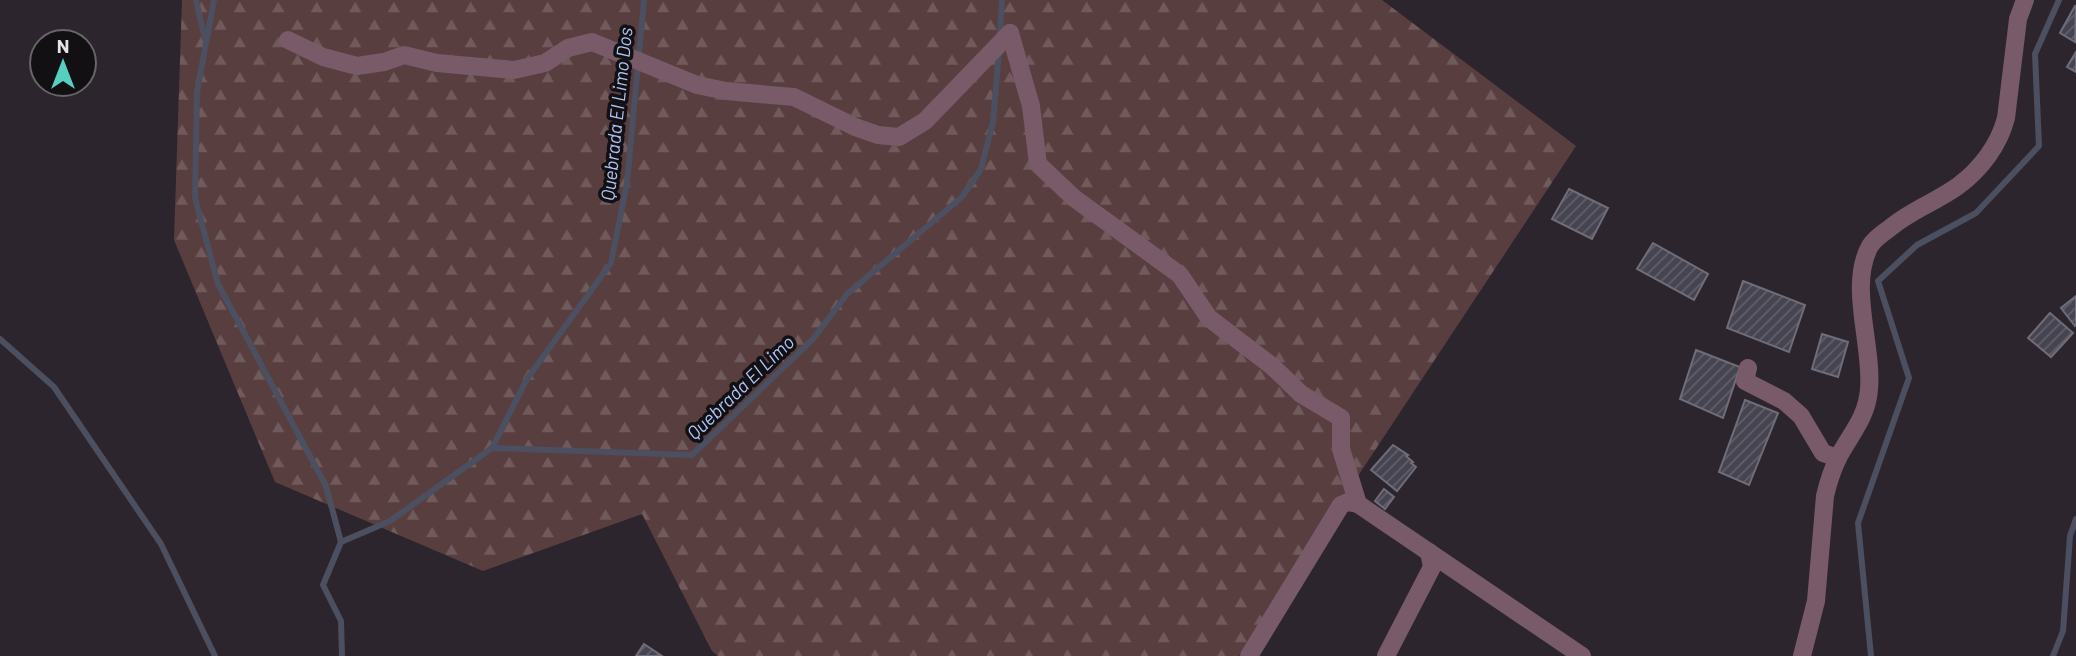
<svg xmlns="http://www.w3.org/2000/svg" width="2076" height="656" font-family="Barlow,sans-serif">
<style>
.forest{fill:url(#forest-firs)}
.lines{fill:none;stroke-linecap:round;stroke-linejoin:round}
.stream{stroke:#4b4f5f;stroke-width:6}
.building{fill:url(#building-hatch);stroke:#6f6d79;stroke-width:2}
.minor{stroke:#795a69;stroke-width:18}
.labels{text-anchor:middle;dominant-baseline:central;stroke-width:7;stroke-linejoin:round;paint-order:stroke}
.water-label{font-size:19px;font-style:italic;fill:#aec4f6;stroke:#131014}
</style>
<defs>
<pattern id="forest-firs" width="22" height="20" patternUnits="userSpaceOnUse" patternTransform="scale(1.75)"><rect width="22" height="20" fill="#593e40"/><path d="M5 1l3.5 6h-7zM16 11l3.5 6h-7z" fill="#715a5c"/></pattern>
<pattern id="building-hatch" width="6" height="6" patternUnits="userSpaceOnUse" patternTransform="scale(1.75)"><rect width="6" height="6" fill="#464450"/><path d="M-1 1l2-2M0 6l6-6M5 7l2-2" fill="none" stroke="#615f69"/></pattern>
</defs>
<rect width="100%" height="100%" fill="#2d252e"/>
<!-- forest -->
<polygon class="forest" points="182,0 1382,0 1576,146 1239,656 718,656 712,651 642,514 483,571 275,482 174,240"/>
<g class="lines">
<!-- stream -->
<g class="stream">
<polyline points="196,0 205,39"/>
<polyline points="214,0 197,92 195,198 218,284 326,486 341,542"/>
<polyline points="1000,36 1002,0"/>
<polyline points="0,339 54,387 161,544 215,656"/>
<polyline points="492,448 527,379 611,263 627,183 644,0"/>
<polyline points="342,656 341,621 323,585 341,542 390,521 492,448 692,455 813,339 847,294 962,197 981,169 993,122 999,51"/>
<polyline points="1871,656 1858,523 1909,378 1878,281 1917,245 1976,213 2039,146 2035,54 2059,0"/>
<polyline points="2053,656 2063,631 2070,536 2076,519"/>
</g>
</g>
<!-- building -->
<g class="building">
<polygon points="2075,6 2076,7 2075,42 2060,33"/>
<polygon points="2076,52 2076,72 2067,67"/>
<polygon points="1569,189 1608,208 1592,239 1552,219"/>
<polygon points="1653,243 1708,274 1694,300 1637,269"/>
<polygon points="1743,281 1805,305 1789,352 1727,328"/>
<polygon points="2076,296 2076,325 2075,326 2061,308"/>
<polygon points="2050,313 2073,333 2051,357 2028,338"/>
<polygon points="1822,334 1848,342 1838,377 1812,369"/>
<polygon points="1696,350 1740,367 1723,418 1680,399"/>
<polygon points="1745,400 1778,413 1749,485 1719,472"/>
<polygon points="1393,445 1408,455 1406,456 1413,462 1411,463 1416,467 1397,491 1371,470"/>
<polygon points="1384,489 1394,497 1385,509 1375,501"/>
<polygon points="644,644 662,656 636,656"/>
</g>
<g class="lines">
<!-- minor -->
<g class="minor">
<polyline points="1010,33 1031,106 1038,164 1074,198 1180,275 1209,318 1272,366 1301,394 1341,418 1341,449 1358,504"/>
<polyline points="288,40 323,57 357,66 384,62 404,55 437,63 514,70 545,63 568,48 592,42 697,85 726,91 794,97 855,127 878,135 899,137 925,121 1010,33"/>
<polyline points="1748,368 1745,381 1784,401 1801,416 1823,453 1838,458"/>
<polyline points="1249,656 1341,505 1348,502 1358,504 1582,656"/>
<polyline points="1386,656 1432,567 1429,552"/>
<path d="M1802 656 1816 601 1825 496C1828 483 1833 468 1839 456 1852 432 1867 417 1869 389 1873 345 1848 286 1870 246 1875 238 1883 233 1890 228 1911 210 1936 202 1958 186 1981 169 1999 145 2006 118L2018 19 2025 0"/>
</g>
</g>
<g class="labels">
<!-- water labels -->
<g class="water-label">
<text transform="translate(616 114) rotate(-84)">Quebrada El Limo Dos</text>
<text transform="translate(740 387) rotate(-44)">Quebrada El Limo</text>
</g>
</g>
<!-- north arrow -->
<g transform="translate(63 63)"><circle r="33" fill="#131014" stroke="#686469" stroke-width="2"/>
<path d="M0-5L12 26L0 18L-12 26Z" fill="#58cec0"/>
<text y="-10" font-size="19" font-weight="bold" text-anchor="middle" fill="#e8e3e9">N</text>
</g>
</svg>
